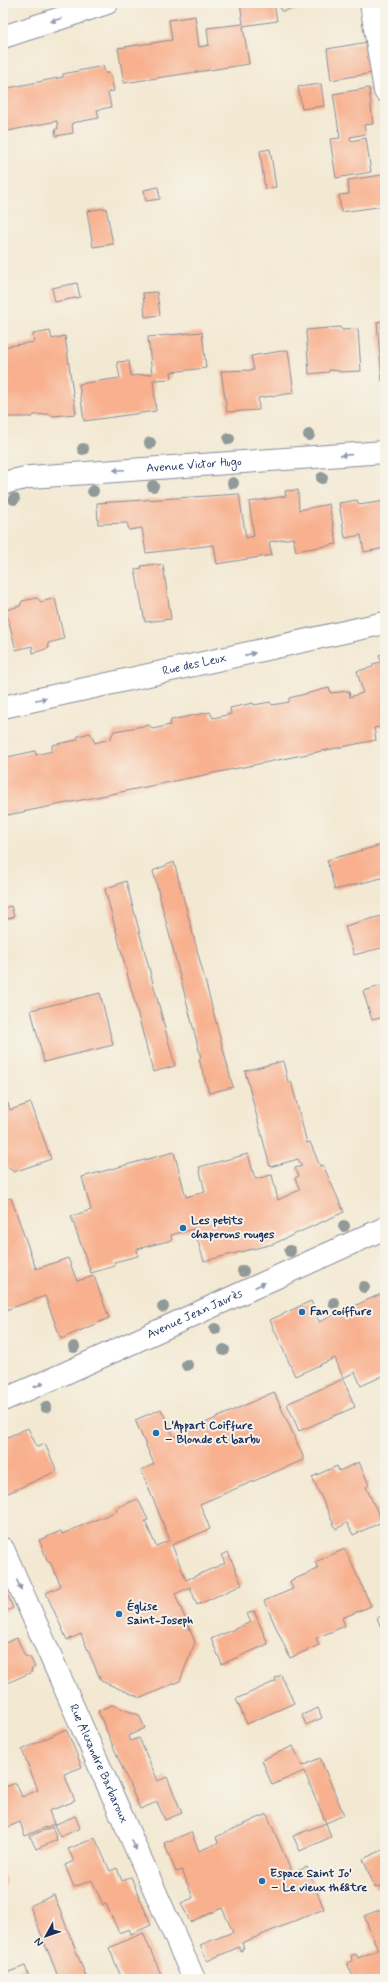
<svg xmlns="http://www.w3.org/2000/svg" width="388" height="1982" font-family="Mynerve,sans-serif">
<style>
.building{fill:#f8b08e}
.lines{fill:none;stroke-linecap:round;stroke-linejoin:round}
.minor-casing{stroke:#878c98;stroke-width:24}
.minor{stroke:#fff;stroke-width:22}
.tree{fill:#919a98}
.oneway{fill:#8d97ae}
.poi-dot{fill:#1f6fb2;stroke:#f7f3e8;stroke-width:1.5}
.labels{text-anchor:middle;dominant-baseline:central;stroke-width:4;stroke-linejoin:round;paint-order:stroke}
.street-label{font-size:12px;fill:#1b2f5e;stroke:#f7f3e8}
.poi-label{font-size:12px;font-weight:bold;fill:#1b2f5e;stroke:#f7f3e8;text-anchor:start}
</style>
<rect width="100%" height="100%" fill="#f7f3e8"/>
<filter id="ink" filterUnits="userSpaceOnUse"><feTurbulence type="fractalNoise" baseFrequency=".025" numOctaves="2"/><feDisplacementMap in="SourceGraphic" scale="8" xChannelSelector="R" yChannelSelector="G"/><feConvolveMatrix kernelMatrix="1 2 1 2 8 2 1 2 1" color-interpolation-filters="sRGB"/></filter>
<filter id="wash" filterUnits="userSpaceOnUse"><feTurbulence type="fractalNoise" baseFrequency=".012" numOctaves="4" result="noise"/><feDisplacementMap in="SourceGraphic" scale="16" xChannelSelector="R" yChannelSelector="G"/><feGaussianBlur stdDeviation="0.9" result="paint"/><feColorMatrix in="noise" values="0 0 0 0 0 0 0 0 0 0 0 0 0 0 0 0 0 1.4 0 .05"/><feComposite in="paint" operator="in"/></filter>
<g filter="url(#wash)">
<rect width="100%" height="100%" fill="#f3e9d3"/>
<g id="blocks">
<!-- building -->
<g class="building">
<polygon points="240,3 274,3 277,21 243,26 249,64 124,83 118,48 172,40 169,20 195,16 199,47 209,45 207,28 243,24"/>
<polygon points="280,3 321,3 321,5 281,11"/>
<polygon points="368,42 373,73 331,80 327,49"/>
<polygon points="103,66 105,73 110,73 114,91 108,92 111,107 97,110 99,118 72,123 73,133 56,136 55,129 58,129 57,121 3,132 3,89 63,77 63,74"/>
<polygon points="321,84 324,106 302,109 298,87"/>
<polygon points="369,88 373,124 364,125 366,134 350,137 351,141 366,138 371,172 336,178 330,139 340,138 333,94"/>
<polygon points="270,149 276,187 265,189 260,151"/>
<polygon points="382,175 385,206 341,212 339,195 349,194 348,180"/>
<polygon points="158,187 160,199 146,201 144,190"/>
<polygon points="106,208 113,244 93,247 87,211"/>
<polygon points="77,283 80,297 55,302 52,288"/>
<polygon points="157,292 160,315 145,317 143,293"/>
<polygon points="383,321 383,326 385,326 385,380 382,381 377,322"/>
<polygon points="340,327 342,330 358,329 361,371 340,372 340,371 329,370 329,372 309,374 306,330"/>
<polygon points="50,331 52,339 65,336 76,414 53,416 50,414 34,415 32,417 6,417 8,427 3,428 3,347 34,342 33,334"/>
<polygon points="202,332 206,368 171,372 172,379 153,380 156,411 84,421 79,384 120,378 117,362 129,361 131,376 152,374 148,337"/>
<polygon points="288,350 294,393 258,398 259,410 227,412 221,371 254,370 251,356"/>
<polygon points="298,490 299,510 329,504 337,544 296,551 293,538 269,542 272,555 217,564 214,545 146,553 142,528 129,530 127,523 98,524 97,503 239,494 246,538 254,536 249,502 286,496 285,491"/>
<polygon points="357,500 359,505 385,501 385,548 364,552 361,535 345,538 339,503"/>
<polygon points="157,564 157,566 163,565 171,619 145,622 135,569 142,568 141,566"/>
<polygon points="37,598 41,602 55,598 64,639 48,643 49,648 33,653 32,646 16,650 6,610 20,606 22,601"/>
<polygon points="385,653 385,726 374,728 376,740 3,816 3,758 35,751 36,755 52,751 52,745 77,740 78,736 90,733 95,743 110,739 114,731 149,725 153,729 170,725 171,720 210,712 213,718 231,714 230,708 253,703 254,705 270,702 272,705 289,702 289,698 329,688 331,693 349,691 350,697 356,695 363,693 357,671 373,667 373,664 381,662 379,655"/>
<polygon points="385,844 385,877 335,890 327,860"/>
<polygon points="174,862 233,1087 209,1093 199,1059 201,1058 153,871"/>
<polygon points="126,881 175,1066 153,1072 105,889"/>
<polygon points="11,906 14,917 3,920 3,908"/>
<polygon points="385,915 385,947 354,955 345,926"/>
<polygon points="385,985 385,1017 372,1020 363,991"/>
<polygon points="100,993 113,1045 44,1062 31,1010"/>
<polygon points="283,1061 288,1082 291,1081 307,1143 310,1142 320,1166 323,1165 344,1212 273,1244 204,1261 194,1229 171,1235 172,1240 137,1249 138,1256 114,1262 115,1266 91,1273 71,1216 91,1210 82,1177 174,1152 186,1197 205,1192 199,1167 248,1154 255,1179 272,1175 278,1200 300,1190 295,1178 299,1176 295,1168 302,1166 298,1159 270,1167 245,1071"/>
<polygon points="8,1103 10,1110 31,1103 51,1159 14,1172 3,1164 3,1104"/>
<polygon points="11,1198 36,1269 68,1258 77,1281 94,1276 109,1318 61,1339 45,1296 3,1311 3,1200"/>
<polygon points="385,1292 385,1375 361,1386 355,1372 343,1378 335,1358 295,1376 270,1320 311,1301 319,1322"/>
<polygon points="343,1379 355,1407 299,1431 287,1404"/>
<polygon points="274,1392 303,1456 303,1460 200,1504 210,1529 172,1545 186,1580 225,1563 221,1555 228,1552 242,1585 197,1605 190,1587 175,1594 195,1642 180,1681 141,1698 101,1681 81,1634 67,1640 46,1593 61,1586 50,1562 48,1562 39,1540 61,1531 62,1534 117,1511 116,1508 138,1499 148,1520 145,1521 156,1546 170,1540 141,1470 154,1464 135,1420 161,1409 174,1437"/>
<polygon points="28,1428 37,1447 45,1444 57,1471 4,1495 3,1439"/>
<polygon points="359,1462 369,1485 366,1487 382,1522 353,1535 347,1523 336,1529 312,1477 337,1466 339,1471"/>
<polygon points="345,1549 371,1606 342,1618 345,1626 316,1638 319,1645 290,1658 264,1601 293,1589 290,1581 318,1569 315,1562"/>
<polygon points="3,1584 13,1608 3,1613"/>
<polygon points="254,1611 268,1644 222,1664 211,1639 251,1622 247,1614"/>
<polygon points="385,1615 385,1637 377,1618"/>
<polygon points="17,1638 25,1656 30,1657 35,1667 31,1670 32,1672 3,1685 3,1644"/>
<polygon points="281,1675 294,1703 247,1724 236,1699 276,1681 275,1678"/>
<polygon points="112,1705 139,1715 145,1728 128,1736 130,1741 139,1738 158,1781 167,1777 182,1813 165,1820 157,1802 140,1809 98,1711"/>
<polygon points="318,1708 322,1718 306,1725 302,1715"/>
<polygon points="66,1729 82,1767 64,1774 75,1801 49,1811 54,1824 25,1836 20,1822 3,1829 3,1788 16,1783 22,1797 38,1790 22,1750"/>
<polygon points="293,1746 302,1766 320,1758 344,1815 326,1823 304,1771 272,1785 262,1760"/>
<polygon points="267,1814 292,1873 307,1867 324,1909 242,1943 244,1948 242,1948 242,1951 241,1951 239,1947 207,1961 200,1945 233,1932 222,1908 190,1922 181,1903 193,1898 182,1870 176,1872 164,1843 191,1832 199,1851 218,1843 216,1837"/>
<polygon points="75,1816 80,1828 60,1837 54,1825"/>
<polygon points="326,1823 331,1837 300,1851 293,1836"/>
<polygon points="52,1827 57,1840 36,1849 30,1836"/>
<polygon points="95,1838 110,1871 117,1868 122,1881 131,1877 151,1925 131,1934 129,1929 119,1933 106,1904 103,1905 92,1880 74,1887 65,1865 74,1861 68,1849"/>
<polygon points="385,1849 385,1884 375,1888 363,1859"/>
<polygon points="3,1873 6,1881 3,1888"/>
<polygon points="54,1895 78,1956 87,1979 59,1979 30,1906"/>
<polygon points="384,1908 385,1958 382,1959 385,1966 385,1979 354,1979 347,1963 352,1961 351,1956 356,1954 358,1958 378,1950 364,1916"/>
<polygon points="143,1933 163,1979 122,1979 109,1948"/>
<polygon points="25,1966 30,1979 3,1979 3,1974"/>
</g>
</g>
</g>
<g filter="url(#ink)">
<use href="#blocks" fill-opacity="0" stroke="#878c98" stroke-width="1"/>
<g class="lines">
<!-- minor casing -->
<g class="minor-casing">
<g id="minor">
<polyline points="371,3 385,91"/>
<polyline points="3,37 107,3"/>
<path id="s1" d="M3 483 30 477 385 452"/>
<path id="s2" d="M3 707 385 623"/>
<path id="s3" d="M3 1400 59 1376 385 1228"/>
<path id="s4" d="M3 1549 194 1979"/>
</g>
</g>
<!-- minor -->
<use href="#minor" class="minor"/>
</g>
<!-- trees -->
<g class="tree">
<circle cx="309" cy="435" r="6"/>
<circle cx="229" cy="439" r="6"/>
<circle cx="150" cy="443" r="6"/>
<circle cx="83" cy="449" r="6"/>
<circle cx="322" cy="478" r="6"/>
<circle cx="233" cy="483" r="6"/>
<circle cx="153" cy="486" r="6"/>
<circle cx="93" cy="491" r="6"/>
<circle cx="14" cy="499" r="6"/>
<circle cx="344" cy="1226" r="6"/>
<circle cx="290" cy="1251" r="6"/>
<circle cx="243" cy="1271" r="6"/>
<circle cx="364" cy="1287" r="6"/>
<circle cx="334" cy="1303" r="6"/>
<circle cx="163" cy="1307" r="6"/>
<circle cx="215" cy="1329" r="6"/>
<circle cx="74" cy="1347" r="6"/>
<circle cx="224" cy="1350" r="6"/>
<circle cx="187" cy="1365" r="6"/>
<circle cx="46" cy="1407" r="6"/>
</g>
<!-- one-way arrows -->
<defs><path id="oneway-solid" d="M-6-.8H1V-3.2L6.5 0L1 3.2V.8H-6Z"/></defs>
<g class="oneway">
<use href="#oneway-solid" transform="translate(56 20) rotate(162)"/>
<use href="#oneway-solid" transform="translate(346 455) rotate(176)"/>
<use href="#oneway-solid" transform="translate(119 470) rotate(177)"/>
<use href="#oneway-solid" transform="translate(250 654) rotate(-13)"/>
<use href="#oneway-solid" transform="translate(41 699) rotate(-12)"/>
<use href="#oneway-solid" transform="translate(260 1285) rotate(-25)"/>
<use href="#oneway-solid" transform="translate(39 1385) rotate(-23)"/>
<use href="#oneway-solid" transform="translate(19 1585) rotate(66)"/>
<use href="#oneway-solid" transform="translate(134 1845) rotate(66)"/>
</g>
</g>
<!-- markers -->
<g class="poi-dot">
<circle cx="183" cy="1228" r="4"/>
<circle cx="302" cy="1312" r="4"/>
<circle cx="156" cy="1433" r="4"/>
<circle cx="119" cy="1614" r="4"/>
<circle cx="262" cy="1881" r="4"/>
</g>
<g class="labels">
<!-- street labels -->
<g class="street-label">
<text stroke="none"><textPath href="#s1" startOffset="192">Avenue Victor Hugo</textPath></text>
<text stroke="none"><textPath href="#s2" startOffset="196">Rue des Leux</textPath></text>
<text stroke="none"><textPath href="#s3" startOffset="210">Avenue Jean Jaurès</textPath></text>
<text stroke="none"><textPath href="#s4" startOffset="235">Rue Alexandre Barbaroux</textPath></text>
</g>
<!-- poi labels -->
<g class="poi-label">
<text x="191" y="1221">Les petits<tspan x="191" dy="14">chaperons rouges</tspan></text>
<text x="310" y="1312">Fan coiffure</text>
<text x="164" y="1426">L'Appart Coiffure<tspan x="164" dy="14">– Blonde et barbu</tspan></text>
<text x="127" y="1607">Église<tspan x="127" dy="14">Saint-Joseph</tspan></text>
<text x="270" y="1874">Espace Saint Jo'<tspan x="270" dy="14">– Le vieux théâtre</tspan></text>
</g>
</g>
<!-- margin -->
<rect width="388" height="1982" fill="none" stroke="#f7f3e8" stroke-width="16"/>
<!-- north arrow -->
<g transform="translate(46 1936) rotate(230)" stroke="#f7f3e8" stroke-width="3" paint-order="stroke">
<path d="M0-3L7 15L0 10L-7 15Z" fill="#1b2f5e"/>
<text y="-6" font-size="11" font-weight="bold" text-anchor="middle" fill="#1b2f5e">N</text>
</g>
</svg>
